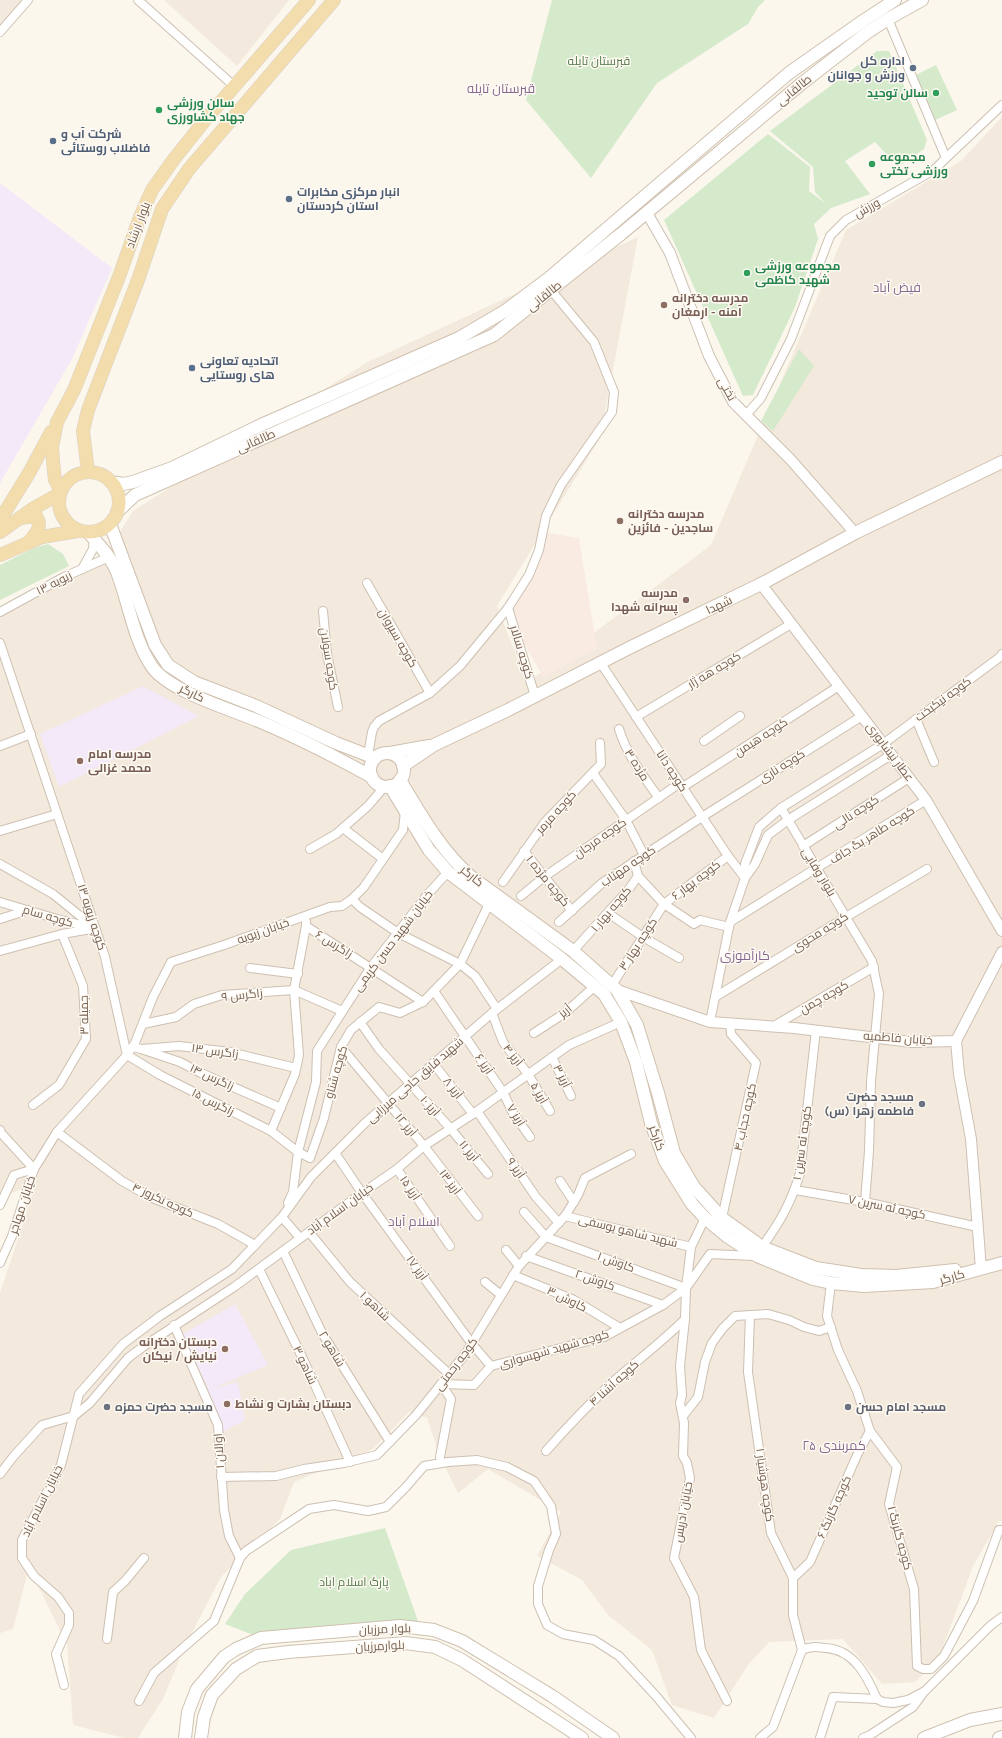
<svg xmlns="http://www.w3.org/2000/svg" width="1002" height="1738" font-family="Karla,Cairo,sans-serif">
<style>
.residential{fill:#f3e9dc}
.commercial{fill:#faebe2}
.education{fill:#f4e9f8}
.green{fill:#d5e9cb}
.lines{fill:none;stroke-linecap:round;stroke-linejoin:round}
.minor-casing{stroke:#cdc0b3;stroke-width:10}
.tertiary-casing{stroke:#cdc0b3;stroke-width:12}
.secondary-casing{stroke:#d0c1b0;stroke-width:14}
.primary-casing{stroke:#d9d2ce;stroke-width:14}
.minor{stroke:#fff;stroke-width:8}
.tertiary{stroke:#fff;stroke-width:10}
.secondary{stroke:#fff;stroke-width:12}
.primary{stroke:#f3ddac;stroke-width:13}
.service-dot{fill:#5c6f8a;stroke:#fefaf3;stroke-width:1.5}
.leisure-dot{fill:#2e9e5b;stroke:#fefaf3;stroke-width:1.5}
.education-dot{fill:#8d6e63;stroke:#fefaf3;stroke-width:1.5}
.worship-dot{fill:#6b7280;stroke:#fefaf3;stroke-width:1.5}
.labels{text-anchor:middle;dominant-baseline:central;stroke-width:3;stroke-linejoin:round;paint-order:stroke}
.park-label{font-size:12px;fill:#547a49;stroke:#fefaf3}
.service-label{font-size:12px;font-weight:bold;fill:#4e5e75;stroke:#fefaf3;text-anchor:start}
.street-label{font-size:12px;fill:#766051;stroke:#fefaf3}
.leisure-label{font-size:12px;font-weight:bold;fill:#27864d;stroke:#fefaf3;text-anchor:start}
.education-label{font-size:12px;font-weight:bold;fill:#785e54;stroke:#fefaf3;text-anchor:start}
.worship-label{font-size:12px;font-weight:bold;fill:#5b616d;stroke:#fefaf3;text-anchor:start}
.neighbourhood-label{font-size:13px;fill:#866990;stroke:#fefaf3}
</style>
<rect width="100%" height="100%" fill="#fbf7ed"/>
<!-- residential -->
<g class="residential">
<polygon points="0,0 30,0 0,37"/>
<polygon points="164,0 289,0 237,66"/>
<polygon points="1002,117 1002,1521 999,1521 973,1566 938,1660 915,1682 882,1684 843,1639 769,1642 748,1665 714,1718 672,1705 652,1650 608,1615 582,1580 537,1556 561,1512 488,1469 458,1493 440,1457 427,1418 409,1412 373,1449 294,1482 280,1519 221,1577 185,1646 164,1697 138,1738 124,1738 73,1725 67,1645 29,1567 13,1629 0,1633 0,1293 36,1184 0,1197 0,610 103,559 133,511 366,363 638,237 600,438 497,606 527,683 711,545 846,230 961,161"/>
</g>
<!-- commercial -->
<polygon class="commercial" points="543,532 579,538 597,649 543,677 505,609 520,591"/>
<!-- education -->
<g class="education">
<polygon points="0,183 112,268 72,359 0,483"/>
<polygon points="143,686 199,716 59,787 40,734"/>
<polygon points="235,1304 268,1365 214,1388 238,1382 245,1420 223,1432 206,1391 209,1390 183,1334"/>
</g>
<!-- green -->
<g class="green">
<polygon points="552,0 765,0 758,7 748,24 657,83 591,178 526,100"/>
<polygon points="877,51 889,51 927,140 924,149 898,167 875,142 845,161 870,194 831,208 814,224 818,239 795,307 753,395 743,396 664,220 768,134 810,167 809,191 826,204 815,192 813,167 770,131"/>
<polygon points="936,65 957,110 935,120 914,76"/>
<polygon points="799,349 814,366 773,431 761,421"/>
<polygon points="48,544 63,554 69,566 0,600 0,565 34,548"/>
<polygon points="385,1528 418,1621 261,1638 225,1624 245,1594 291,1550"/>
</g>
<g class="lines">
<!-- minor casing -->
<g class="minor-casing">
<g id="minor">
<polyline points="138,0 234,86"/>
<polyline points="0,32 28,0"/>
<polyline points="946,158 1002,105"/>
<polyline points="746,415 761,398 791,339 830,236 846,220 934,170 946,158 888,19"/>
<polyline points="82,569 93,549 94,539"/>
<polyline points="367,583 430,693"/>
<polyline points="508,608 535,696"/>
<polyline points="323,611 327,654 338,707"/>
<polyline points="0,612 64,577 109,557"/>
<polyline points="0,643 105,957 127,1055 57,1132 34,1169 12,1236 0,1263"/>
<polyline points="600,662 728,856 745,878"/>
<polyline points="636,717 791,624"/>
<polyline points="916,719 934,762"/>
<path d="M619 729C627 755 643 776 659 798"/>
<polyline points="704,741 740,716"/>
<polyline points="0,746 31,734"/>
<polyline points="368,756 372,732 374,727 379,721 430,693 460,666 508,608 529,575 539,550 546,516 561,485 612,412 614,392 594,342 551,290"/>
<polyline points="593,773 626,820 644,855"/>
<polyline points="683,787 839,686"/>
<polyline points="781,808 872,961 879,994 871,1081 869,1151 865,1202"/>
<polyline points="405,811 403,830 364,887 352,899 342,906 330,907 224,945 171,962 153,997 135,1043 127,1055 160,1075 271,1131 298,1152 310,1158 324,1118 341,1047 351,1030 379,1007 400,1013 423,1002 460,964 489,904"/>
<polyline points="343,828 383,859"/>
<polyline points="0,831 57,814"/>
<polyline points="803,846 909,778"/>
<polyline points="310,849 336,834 368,806 385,786"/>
<polyline points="524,851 572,911"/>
<polyline points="0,864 53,894 95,928"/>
<polyline points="638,876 664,904 694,924 700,920 729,927"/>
<polyline points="745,878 745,864 759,827 781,808 883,744 1000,657 1002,654"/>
<polyline points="503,882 545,822 601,764 600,743"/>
<polyline points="521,896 544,877 680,783"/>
<polyline points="352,899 360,907 398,933 460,964 475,976 497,1009"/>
<polyline points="0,902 57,919 93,928"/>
<polyline points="608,913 643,937 679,958"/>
<polyline points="0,919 28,910"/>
<polyline points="306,922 306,926 423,1002"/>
<polyline points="559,922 602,883 702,817 862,716"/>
<polyline points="730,922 926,800"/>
<polyline points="0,951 62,934 91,929"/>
<polyline points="573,951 629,889 638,876 634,861"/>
<polyline points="250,968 298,974"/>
<polyline points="612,985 664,904 728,856"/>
<polyline points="434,991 503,1092 513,1113 530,1137"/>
<polyline points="715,997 846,917 927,869"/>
<polyline points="492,1013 503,1042 528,1074 550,1111"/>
<polyline points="360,1022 379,1049 450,1128 488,1174"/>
<polyline points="710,1022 730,922 745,878 755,864 768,835 788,820 891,755"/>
<polyline points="143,1024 176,1017 194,1004 222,995 294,990 342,1011"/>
<polyline points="774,1026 874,967"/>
<polyline points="534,1033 565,1013 595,986"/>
<polyline points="133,1047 141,1049 179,1046 230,1052 296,1068"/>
<polyline points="341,1047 424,1146 478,1216"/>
<polyline points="144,1050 180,1062 201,1073 281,1108"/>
<polyline points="552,1057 571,1096"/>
<polyline points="433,1063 473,1114"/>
<polyline points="33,1105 59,1085 86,1039 83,986 62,934"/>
<polyline points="477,1111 536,1197 559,1223"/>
<polyline points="0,1130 1,1133 34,1169"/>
<polyline points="271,1131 295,1074 299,1055 294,990 306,926"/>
<polyline points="57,1132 122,1181 150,1197 218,1224 255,1245"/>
<polyline points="335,1153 362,1193 472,1344 491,1366"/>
<polyline points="397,1169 450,1246"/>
<polyline points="560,1181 574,1202"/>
<polyline points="795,1190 865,1202 978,1227"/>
<polyline points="288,1203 293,1192 298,1152 316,1082 317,1051 371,967 427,895 448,872"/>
<polyline points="0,1205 14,1175 34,1169"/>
<polyline points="524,1212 546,1237 686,1288"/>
<polyline points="565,1216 691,1247"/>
<polyline points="282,1217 300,1238"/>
<polyline points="705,1218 691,1247 686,1288 685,1319 680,1366 682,1395 680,1403 684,1423 683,1456 687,1463 690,1478 674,1558 694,1597 701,1650 727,1701"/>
<polyline points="722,1218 756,1063 731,1034 730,1023"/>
<polyline points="309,1232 350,1282 449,1374"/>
<path d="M762 1247C780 1222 791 1203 800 1173L816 1030"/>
<polyline points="506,1250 519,1266"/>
<polyline points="283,1251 322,1333 390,1442"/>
<polyline points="526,1256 663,1305"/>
<polyline points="259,1269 304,1361 350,1462"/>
<polyline points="513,1275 574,1300 620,1328"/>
<polyline points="485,1282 501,1295"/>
<polyline points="831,1283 827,1316 838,1350 857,1391 870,1431 897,1467 889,1504 914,1589 917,1666 923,1669 931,1669 944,1656 973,1601 999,1530 1002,1530"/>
<polyline points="750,1315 748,1372 771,1533 793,1578 793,1615 802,1650"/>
<polyline points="174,1325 218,1425 224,1510 229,1536 240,1558"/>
<polyline points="441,1384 474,1385 491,1366 604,1337 663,1305 686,1288 710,1254 754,1256"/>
<polyline points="683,1416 698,1397 705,1362 712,1343 723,1328 735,1316 768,1314 789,1320 804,1327 819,1331 831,1327"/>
<path d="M546 1451C568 1426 591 1402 615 1380 639 1359 663 1341 685 1319"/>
<polyline points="440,1457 451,1399 441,1384"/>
<polyline points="0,1474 13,1457 42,1425 74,1416 90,1403 128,1358 144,1346 234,1287 362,1193 397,1169 424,1146 473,1114 569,1045 621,1022"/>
<polyline points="221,1477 276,1476 304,1469 344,1463 377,1455 416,1415 466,1353 519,1266 565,1216 578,1195 585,1178 631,1154"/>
<polyline points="793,1578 810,1562 858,1453 870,1431"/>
<polyline points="107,1639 113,1592 125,1581 144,1558"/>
<polyline points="64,1685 56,1654 69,1625 69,1613 58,1597 34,1576 22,1558 22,1540 61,1465 79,1394 123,1344 160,1316 232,1269 282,1217 311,1177 365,1123 492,1013 562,959"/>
<polyline points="139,1701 154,1673 214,1621 240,1558 246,1551 309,1509 334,1505 368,1511 386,1507 406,1487 424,1466 448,1462 477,1460 507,1467 534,1481 551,1506 556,1534 549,1550 538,1586 538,1604 547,1625 563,1634 594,1640 619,1656 656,1696 691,1738"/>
<path d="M760 1738 773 1727 802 1650C810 1646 816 1647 826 1648 854 1650 867 1676 877 1699L883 1702 893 1703 908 1700 925 1691 990 1626 1002 1617"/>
<polyline points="820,1738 833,1697 877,1699"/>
<polyline points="863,1738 870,1735 913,1707 923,1693"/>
</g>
</g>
<!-- tertiary casing -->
<g class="tertiary-casing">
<g id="tertiary">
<polyline points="647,213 670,253 709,356 733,402 791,460 855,533"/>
<polyline points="761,584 926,800 1002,931"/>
<polyline points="617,990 710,1022 794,1028 912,1042 956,1041"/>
<polyline points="956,1041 959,1074 971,1139 981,1269"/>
<polyline points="956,1041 1002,952"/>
</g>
</g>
<!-- secondary casing -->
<g class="secondary-casing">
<g id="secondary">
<polyline points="111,482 123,484 133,482 172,468 261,425 459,338 505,311 549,278 789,73 863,21 895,0"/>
<polyline points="117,512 135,495 494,335 621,234 801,84 868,32 888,19 922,0"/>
<polyline points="110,524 155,645 168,665 194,682 256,706 336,743 375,758"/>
<path d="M89 533C99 545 111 557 117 572 129 603 134 642 153 668 171 692 233 710 261 722 299 738 336 757 372 777"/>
<polyline points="390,753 429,746"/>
<circle cx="387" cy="770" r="17"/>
<polyline points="403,766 434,745 508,710 631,647 761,584 855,533 1002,462"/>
<path d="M400 780C421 815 440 849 470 876L573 951 617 990 637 1025 658 1093 674 1153 694 1187 722 1218 762 1247 816 1268 861 1275 896 1276 955 1270"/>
<polyline points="390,786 429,850 448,872 562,959 604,994 621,1022 636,1062 651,1123 665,1161 692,1204 705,1218 728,1237 757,1256 813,1279 831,1283 864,1286 933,1282 1002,1263"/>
<polyline points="185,1738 188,1712 197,1689 224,1657 236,1649 261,1638 400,1626 434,1630 462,1641 552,1696 613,1738"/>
<polyline points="201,1738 204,1717 212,1695 236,1669 257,1656 288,1652 406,1643 435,1647 462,1660 582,1738"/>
<polyline points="924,1738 970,1720 1002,1714"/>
<polyline points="999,1738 1002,1737"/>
</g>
</g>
<!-- primary casing -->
<g class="primary-casing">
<g id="primary">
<circle cx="89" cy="502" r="30"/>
<polyline points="88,472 83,431 88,410 138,280 162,209 189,169 334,0"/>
<polyline points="61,491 55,480 53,461 52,447 57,422 74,390 120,274 140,217 152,190 174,159 206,119 309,0"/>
<path d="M20 518 36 516C43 527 36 533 29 542"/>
<polyline points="0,520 29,473 51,432"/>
<polyline points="0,532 34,508 59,494"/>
<polyline points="0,555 42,537 78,531"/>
</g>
</g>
<!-- minor -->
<use href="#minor" class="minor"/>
<!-- tertiary -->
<use href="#tertiary" class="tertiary"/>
<!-- secondary -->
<use href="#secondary" class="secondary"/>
<!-- primary -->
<use href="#primary" class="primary"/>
</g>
<!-- markers -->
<g class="service-dot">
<circle cx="913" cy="68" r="4"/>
<circle cx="53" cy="141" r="4"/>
<circle cx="289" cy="199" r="4"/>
<circle cx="192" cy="368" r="4"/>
</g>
<g class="leisure-dot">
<circle cx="936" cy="93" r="4"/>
<circle cx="159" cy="110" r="4"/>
<circle cx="872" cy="164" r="4"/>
<circle cx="747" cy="273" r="4"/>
</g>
<g class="education-dot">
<circle cx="664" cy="305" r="4"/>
<circle cx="620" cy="521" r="4"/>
<circle cx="686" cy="600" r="4"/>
<circle cx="80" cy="761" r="4"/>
<circle cx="225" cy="1349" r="4"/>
<circle cx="227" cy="1404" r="4"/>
</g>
<g class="worship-dot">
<circle cx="922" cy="1104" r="4"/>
<circle cx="107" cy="1407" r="4"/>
<circle cx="848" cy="1407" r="4"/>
</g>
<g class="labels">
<!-- park labels -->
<g class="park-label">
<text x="599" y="61">قبرستان تایله</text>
<text x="354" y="1582">پارک اسلام اباد</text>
</g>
<!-- service labels -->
<g class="service-label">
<text x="905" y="61" text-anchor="end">اداره کل<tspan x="905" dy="14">ورزش و جوانان</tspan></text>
<text x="61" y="134">شرکت آب و<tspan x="61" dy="14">فاضلاب روستائی</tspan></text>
<text x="297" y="192">انبار مرکزی مخابرات<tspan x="297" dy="14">استان کردستان</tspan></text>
<text x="200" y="361">اتحادیه تعاونی<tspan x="200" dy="14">های روستایی</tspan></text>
</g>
<!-- street labels -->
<g class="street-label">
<text transform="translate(794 90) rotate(-39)">طالقانی</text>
<text transform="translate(867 208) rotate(-29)">ورزش</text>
<text transform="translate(138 225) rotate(-69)">بلوار ارشاد</text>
<text transform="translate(544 296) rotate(-39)">طالقانی</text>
<text transform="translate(727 389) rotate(61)">تختی</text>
<text transform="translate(256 441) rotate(-24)">طالقانی</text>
<text transform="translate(54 583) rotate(-27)">زیویه ۱۳</text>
<text transform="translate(719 605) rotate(-26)">شهدا</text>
<text transform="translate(398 638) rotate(60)">کوچه سیروان</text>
<text transform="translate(522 652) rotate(73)">کوچه سالار</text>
<text transform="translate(329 659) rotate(81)">کوچه سولان</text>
<text transform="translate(714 670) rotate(-31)">کوچه هه ژار</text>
<text transform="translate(192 693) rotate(26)">کارگر</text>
<text transform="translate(943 699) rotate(-36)">کوچه نیکبخت</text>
<text transform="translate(761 737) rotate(-33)">کوچه هیمن</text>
<text transform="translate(890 752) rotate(53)">عطار نیشابوری</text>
<text transform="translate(637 765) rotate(58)">مژده ۳</text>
<text transform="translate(782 766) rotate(-32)">کوچه ناری</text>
<text transform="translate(672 771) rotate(57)">کوچه دانا</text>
<text transform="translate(556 812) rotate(-48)">کوچه مرمر</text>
<text transform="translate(856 812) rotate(-33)">کوچه نالی</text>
<text transform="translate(872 835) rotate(-32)">کوچه طاهر بگ جاف</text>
<text transform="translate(600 838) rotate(-35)">کوچه مرجان</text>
<text transform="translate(628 866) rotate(-34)">کوچه مهتاب</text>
<text transform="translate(819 872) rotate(59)">بلوار وفایی</text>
<text transform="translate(472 876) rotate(39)">کارگر</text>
<text transform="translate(696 880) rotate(-37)">کوچه بهار ۶</text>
<text transform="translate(548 881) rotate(51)">کوچه مژده ۱</text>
<text transform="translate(611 909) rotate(-50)">کوچه بهار ۱</text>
<text transform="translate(48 916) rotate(16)">کوچه سام</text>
<text transform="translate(92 917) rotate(72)">کوچه زیویه ۱۳</text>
<text transform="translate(263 931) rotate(-20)">خیابان زیویه</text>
<text transform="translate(820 932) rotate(-32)">کوچه محوی</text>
<text transform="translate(393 941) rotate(-53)">خیابان شهید حسن کریمی</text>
<text transform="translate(334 944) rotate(32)">زاگرس ۶</text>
<text transform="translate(638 944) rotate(-57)">کوچه بهار ۳</text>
<text transform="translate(242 995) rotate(-6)">زاگرس ۹</text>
<text transform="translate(824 997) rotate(-30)">کوچه چمن</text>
<text transform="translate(565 1011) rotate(-39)">آریز</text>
<text transform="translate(84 1015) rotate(-91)">جمیله ۳</text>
<text transform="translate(898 1038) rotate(4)">خیابان فاطمیه</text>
<text transform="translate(215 1051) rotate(8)">زاگرس ۱۳</text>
<text transform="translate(513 1055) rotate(52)">آریز ۴</text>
<text transform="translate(484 1064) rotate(56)">آریز ۶</text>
<text transform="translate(336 1072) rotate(-74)">کوچه شتاو</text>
<text transform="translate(562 1076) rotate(64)">آریز ۳</text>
<text transform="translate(212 1077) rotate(25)">زاگرس ۱۴</text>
<text transform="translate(415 1080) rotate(-41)">شهید فایق حاجی میرزایی</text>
<text transform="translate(453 1088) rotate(52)">آریز ۸</text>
<text transform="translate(539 1093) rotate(60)">آریز ۵</text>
<text transform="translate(213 1102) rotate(27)">زاگرس ۱۵</text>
<text transform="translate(430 1106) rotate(48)">آریز ۱۰</text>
<text transform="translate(516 1115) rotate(59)">آریز ۷</text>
<text transform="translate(745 1117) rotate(-78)">کوچه حجاب ۴</text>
<text transform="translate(406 1125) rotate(50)">آریز ۱۲</text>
<text transform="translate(657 1138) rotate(71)">کارگر</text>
<text transform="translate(802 1143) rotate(-82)">کوچه ئه سرین ۱</text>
<text transform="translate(469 1151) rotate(50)">آریز ۱۱</text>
<text transform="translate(516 1168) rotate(55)">آریز ۹</text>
<text transform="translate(450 1182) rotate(53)">آریز ۱۳</text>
<text transform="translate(410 1188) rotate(56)">آریز ۱۵</text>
<text transform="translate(163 1200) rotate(25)">کوچه نکروز ۴</text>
<text transform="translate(22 1205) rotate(-72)">خیابان مهاجر</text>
<text transform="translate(887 1207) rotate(12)">کوچه ئه سرین ۷</text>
<text transform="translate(340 1209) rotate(-36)">خیابان اسلام آباد</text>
<text transform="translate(628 1231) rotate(14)">شهید شاهو یوسفی</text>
<text transform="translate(616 1262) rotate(20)">کاوش ۱</text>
<text transform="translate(417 1268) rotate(54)">آریز ۱۷</text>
<text transform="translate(952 1277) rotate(-16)">کارگر</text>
<text transform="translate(595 1280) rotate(19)">کاوش ۲</text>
<text transform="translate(567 1299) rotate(26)">کاوش ۳</text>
<text transform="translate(375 1306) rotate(44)">شاهو ۱</text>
<text transform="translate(332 1349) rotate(59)">شاهو ۲</text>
<text transform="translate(554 1349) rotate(-16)">کوچه شهید شهسواری</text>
<text transform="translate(456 1364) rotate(-53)">کوچه رحمتی</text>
<text transform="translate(305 1365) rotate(65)">شاهو ۳</text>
<text transform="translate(614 1383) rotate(-42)">کوچه آشنا ۴</text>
<text transform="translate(219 1451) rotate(-94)">اوالان ۱</text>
<text transform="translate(765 1485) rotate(82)">کوچه هوشیار ۱</text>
<text transform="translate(42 1501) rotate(-64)">خیابان اسلام آباد</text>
<text transform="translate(834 1507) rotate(-66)">کوچه گارنگ ۶</text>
<text transform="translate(683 1512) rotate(-80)">خیابان ادریس</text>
<text transform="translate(900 1538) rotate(75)">کوچه گلرنگ ۱</text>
<text transform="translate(385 1629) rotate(-2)">بلوار مرزبان</text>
<text transform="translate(380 1646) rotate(-3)">بلوارمرزبان</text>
</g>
<!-- leisure labels -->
<g class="leisure-label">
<text x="928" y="93" text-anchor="end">سالن توحید</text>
<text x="167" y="103">سالن ورزشی<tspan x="167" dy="14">جهاد کشاورزی</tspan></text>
<text x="880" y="157">مجموعه<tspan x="880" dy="14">ورزشی تختی</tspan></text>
<text x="755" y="266">مجموعه ورزشی<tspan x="755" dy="14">شهید کاظمی</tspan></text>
</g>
<!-- education labels -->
<g class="education-label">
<text x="672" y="298">مدرسه دخترانه<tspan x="672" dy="14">آمنه - ارمغان</tspan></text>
<text x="628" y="514">مدرسه دخترانه<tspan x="628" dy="14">ساجدین - فائزین</tspan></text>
<text x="678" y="593" text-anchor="end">مدرسه<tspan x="678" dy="14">پسرانه شهدا</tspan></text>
<text x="88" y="754">مدرسه امام<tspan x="88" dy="14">محمد غزالی</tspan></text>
<text x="217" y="1342" text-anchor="end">دبستان دخترانه<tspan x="217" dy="14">نیایش / نیکان</tspan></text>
<text x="235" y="1404">دبستان بشارت و نشاط</text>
</g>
<!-- worship labels -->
<g class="worship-label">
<text x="914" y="1097" text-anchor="end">مسجد حضرت<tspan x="914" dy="14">فاطمه زهرا (س)</tspan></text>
<text x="115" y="1407">مسجد حضرت حمزه</text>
<text x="856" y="1407">مسجد امام حسن</text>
</g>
<!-- neighbourhood labels -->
<g class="neighbourhood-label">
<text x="501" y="88">قبرستان تایله</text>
<text x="897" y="287">فیض آباد</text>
<text x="745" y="955">کارآموزی</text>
<text x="414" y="1221">اسلام آباد</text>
<text x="834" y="1445">کمربندی ۲۵</text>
</g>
</g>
</svg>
